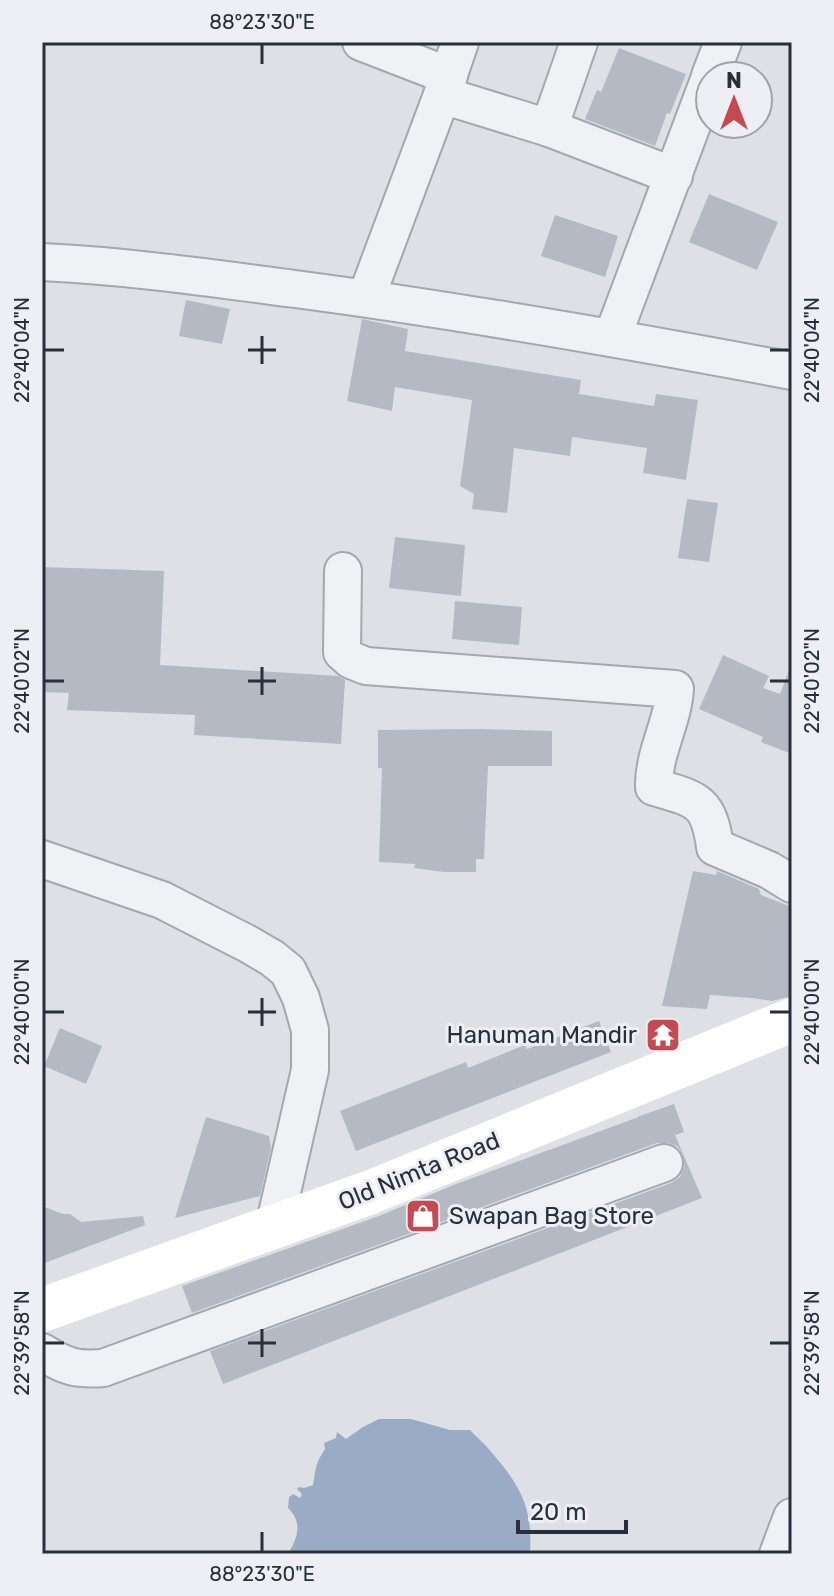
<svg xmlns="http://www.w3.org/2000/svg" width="834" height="1596" font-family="Rubik,sans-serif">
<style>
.water{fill:#9aabc5}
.building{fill:#b5b9c3}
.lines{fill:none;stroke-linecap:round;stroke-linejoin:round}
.street-casing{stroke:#a4a7b0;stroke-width:40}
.street{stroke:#f0f1f5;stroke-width:36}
.secondary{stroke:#fff;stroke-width:44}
.ticks{fill:none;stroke:#282e3c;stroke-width:3}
.labels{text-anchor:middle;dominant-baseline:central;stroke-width:6;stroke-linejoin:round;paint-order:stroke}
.poi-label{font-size:24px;fill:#282e3c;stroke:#edeff4;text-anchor:end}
.street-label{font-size:24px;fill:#282e3c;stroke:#edeff4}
.neatline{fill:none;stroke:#282e3c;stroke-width:3}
.ticks-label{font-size:20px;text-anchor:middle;fill:#282e3c}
</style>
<rect width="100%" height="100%" fill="#dee0e6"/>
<!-- water -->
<path class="water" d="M379 1419H411L450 1430H470C475 1436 482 1441 487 1447 519 1484 533 1504 530 1554H288C298 1537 303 1523 288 1508L289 1497 293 1494 300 1498 302 1494 297 1489 299 1487 304 1488 313 1485C316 1468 315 1464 325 1449L324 1443 336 1438 337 1432 346 1439 363 1427Z"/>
<!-- building -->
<g class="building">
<polygon points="619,48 686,74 670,114 667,113 655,146 585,119 597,90 601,92"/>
<polygon points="709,194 778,222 757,270 689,242"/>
<polygon points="555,215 618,236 605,277 541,256"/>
<polygon points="186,300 230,309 222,344 179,336"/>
<polygon points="362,319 408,329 405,351 581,380 579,394 654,406 656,394 698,400 686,480 643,473 647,448 572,437 570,456 514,448 507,513 472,509 474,494 460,486 472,400 395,387 392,411 347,401"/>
<polygon points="687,499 718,503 709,562 678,558"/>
<polygon points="395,537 465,545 461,596 389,588"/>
<polygon points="42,567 164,571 160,665 338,676 345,680 341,744 194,735 195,715 67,710 69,693 42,692"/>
<polygon points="455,601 522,607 519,645 452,639"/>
<polygon points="723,655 769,676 763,688 780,694 790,668 792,668 792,754 761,742 763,737 699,709"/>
<polygon points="478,729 552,731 552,766 488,766 484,859 476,859 476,872 444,872 414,868 415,864 379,862 382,768 378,768 378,730"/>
<polygon points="693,871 716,875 717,871 759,889 761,895 792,907 792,996 772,1001 752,998 710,995 707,1009 662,1006"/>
<polygon points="599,1021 611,1052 356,1151 340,1111 466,1062 468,1068 525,1045 527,1049"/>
<polygon points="60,1028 102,1046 86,1084 44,1066"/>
<polygon points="674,1104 684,1132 675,1135 702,1198 223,1384 210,1351 671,1183 680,1177 684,1167 683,1155 677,1146 668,1143 657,1143 192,1313 182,1286 379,1216 456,1184 636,1118 636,1119 637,1117"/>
<polygon points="206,1117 269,1136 271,1148 260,1196 175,1218"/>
<polygon points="42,1206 63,1214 70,1214 81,1222 143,1216 145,1225 42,1264"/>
</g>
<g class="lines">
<!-- street casing -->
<g class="street-casing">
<g id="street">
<polyline points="361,42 449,76"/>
<polyline points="710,76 723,42"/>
<polyline points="442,95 549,128 674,176"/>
<polyline points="549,128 579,42"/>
<path d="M42 262C127 266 211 278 295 289 462 311 627 340 792 371"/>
<polyline points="366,298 442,95 460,42"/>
<polyline points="612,338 710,77"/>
<path d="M343 571 342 652 351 660 366 666 675 689C673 722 653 754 654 787 696 799 709 800 715 847L769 870 792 884"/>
<polyline points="42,859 162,900 248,944 272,958 288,971 301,998 310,1030 310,1070 274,1227"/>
<path d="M42 1352C66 1367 76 1370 103 1368L664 1163"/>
<polyline points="778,1554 792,1517"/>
</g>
</g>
<!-- street -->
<use href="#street" class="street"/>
<!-- secondary -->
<polyline class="secondary" points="42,1310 371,1192 792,1020"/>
</g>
<!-- ticks -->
<path class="ticks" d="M262 44V64M262 336V364M44 350H64M248 350H276M770 350H790M262 667V695M44 681H64M248 681H276M770 681H790M262 998V1026M44 1012H64M248 1012H276M770 1012H790M262 1329V1357M44 1343H64M248 1343H276M770 1343H790M262 1532V1552"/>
<!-- icons -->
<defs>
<g id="temple-square" transform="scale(1.8)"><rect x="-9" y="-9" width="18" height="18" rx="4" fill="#c54951" stroke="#edeff4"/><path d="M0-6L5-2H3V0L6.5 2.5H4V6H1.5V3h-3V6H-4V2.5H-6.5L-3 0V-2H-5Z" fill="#fff"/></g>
<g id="shop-square" transform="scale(1.8)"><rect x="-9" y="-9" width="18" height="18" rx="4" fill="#c54951" stroke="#edeff4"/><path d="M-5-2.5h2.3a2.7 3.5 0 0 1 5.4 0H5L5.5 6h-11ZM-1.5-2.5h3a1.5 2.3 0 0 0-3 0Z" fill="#fff"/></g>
</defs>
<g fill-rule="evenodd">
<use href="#temple-square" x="663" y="1035"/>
<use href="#shop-square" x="423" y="1216"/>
</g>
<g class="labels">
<!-- poi labels -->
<g class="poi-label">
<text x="637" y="1035">Hanuman Mandir</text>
<text x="449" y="1216" text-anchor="start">Swapan Bag Store</text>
</g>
<!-- street labels -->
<g class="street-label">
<text transform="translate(419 1171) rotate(-22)">Old Nimta Road</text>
</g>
</g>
<!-- border -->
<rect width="834" height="1596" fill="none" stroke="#edeff4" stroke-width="88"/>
<!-- north arrow -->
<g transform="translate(734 100)"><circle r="38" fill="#edeff4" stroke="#9ea2aa" stroke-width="2"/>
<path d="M0-6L14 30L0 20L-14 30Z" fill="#c54951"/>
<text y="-12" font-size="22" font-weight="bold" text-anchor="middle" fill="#282e3c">N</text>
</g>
<!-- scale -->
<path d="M518 1520v12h108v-12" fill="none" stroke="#282e3c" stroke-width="4"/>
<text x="530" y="1520" font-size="24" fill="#282e3c" stroke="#edeff4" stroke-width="6" paint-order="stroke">20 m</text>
<rect x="44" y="44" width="746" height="1508" class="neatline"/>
<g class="ticks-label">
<text x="262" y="29">88°23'30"E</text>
<text transform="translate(22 350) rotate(-90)" y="7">22°40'04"N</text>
<text transform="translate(812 350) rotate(-90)" y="7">22°40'04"N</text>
<text transform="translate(22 681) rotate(-90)" y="7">22°40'02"N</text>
<text transform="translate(812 681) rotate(-90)" y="7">22°40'02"N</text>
<text transform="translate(22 1012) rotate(-90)" y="7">22°40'00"N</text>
<text transform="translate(812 1012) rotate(-90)" y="7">22°40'00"N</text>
<text transform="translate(22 1343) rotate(-90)" y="7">22°39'58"N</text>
<text transform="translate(812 1343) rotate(-90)" y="7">22°39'58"N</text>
<text x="262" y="1581">88°23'30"E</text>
</g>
</svg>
